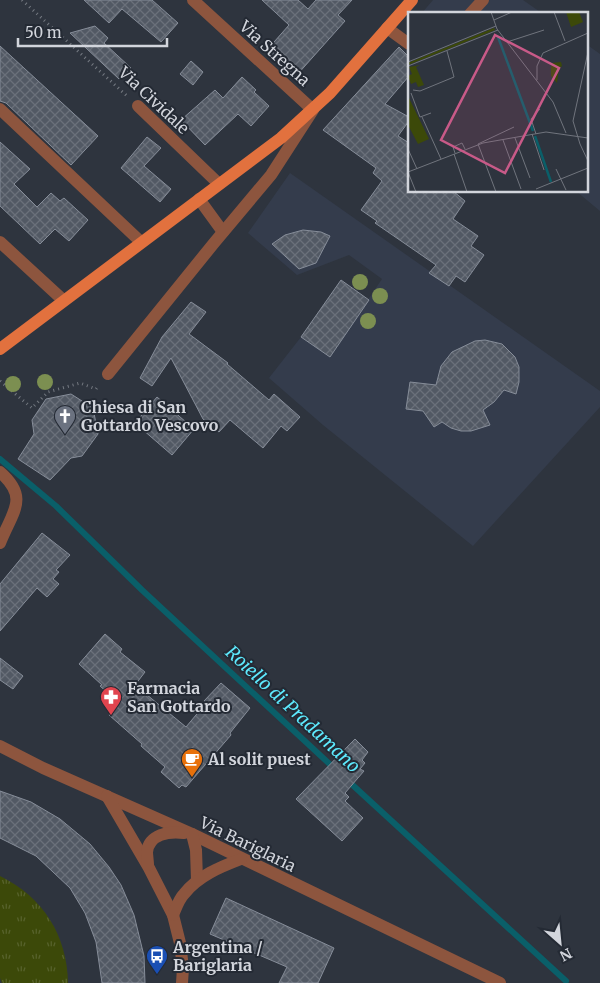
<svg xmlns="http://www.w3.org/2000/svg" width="600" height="983" font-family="Merriweather,serif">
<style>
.built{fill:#343c4c}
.grass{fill:url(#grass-tufts)}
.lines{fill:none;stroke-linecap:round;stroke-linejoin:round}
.stream{stroke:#0a5f69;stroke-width:6}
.building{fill:url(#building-cross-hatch);stroke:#868d99}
.path{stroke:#757a82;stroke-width:3;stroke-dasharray:1 4;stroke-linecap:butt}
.minor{stroke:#8d553e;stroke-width:12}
.major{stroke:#e2713e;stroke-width:12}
.tree{fill:#7c8f51}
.labels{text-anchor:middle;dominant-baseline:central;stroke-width:4;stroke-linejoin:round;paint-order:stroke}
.street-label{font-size:16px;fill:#d2d5dc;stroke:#242a34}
.poi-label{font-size:16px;font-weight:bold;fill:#d2d5dc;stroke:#242a34;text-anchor:start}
.water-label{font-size:18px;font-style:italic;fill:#5de9fd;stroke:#242a34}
.inset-river{fill:none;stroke:#0a5f69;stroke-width:2.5}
.inset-road{fill:none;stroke:#70747d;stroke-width:1}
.view{fill:#c85a88;fill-opacity:0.15;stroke:#c85a88;stroke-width:2.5}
.inset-edge{fill:none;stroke:#d2d5dc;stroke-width:2.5}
</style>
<defs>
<pattern id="grass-tufts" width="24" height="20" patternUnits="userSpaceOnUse" patternTransform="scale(1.25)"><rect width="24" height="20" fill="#3c4909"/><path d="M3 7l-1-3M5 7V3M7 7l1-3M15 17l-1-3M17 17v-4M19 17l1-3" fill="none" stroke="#57622c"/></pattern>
<pattern id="building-cross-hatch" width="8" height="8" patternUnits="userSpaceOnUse" patternTransform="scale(1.25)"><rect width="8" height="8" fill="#525964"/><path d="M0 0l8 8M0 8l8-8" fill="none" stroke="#6a707a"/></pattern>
</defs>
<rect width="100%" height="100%" fill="#2e343e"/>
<!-- built -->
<g class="built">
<polygon points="433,0 523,0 543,14 421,14"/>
<polygon points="586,44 600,54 600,211 576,191 586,191"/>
<polygon points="290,173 600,391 600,407 473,546 323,425 269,378 301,337 330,356 382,279 349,255 297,275 248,233"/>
</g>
<!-- grass -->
<path class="grass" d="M0 876C43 897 67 935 68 983H2L0 978Z"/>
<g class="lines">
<!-- stream -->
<g class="stream">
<polyline points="0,459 56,506 142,590 335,769"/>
<polyline points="346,779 566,981"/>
</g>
</g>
<!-- building -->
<g class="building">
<polygon points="84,0 152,0 178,23 161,42 122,9 109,23"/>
<polygon points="262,0 298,0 308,9 316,0 352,0 338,15 345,21 296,76 267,50 289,25"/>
<polygon points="95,26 108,38 104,43 131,68 119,79 70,33"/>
<polygon points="0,46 98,136 71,165 6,103 0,101"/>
<polygon points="399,47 409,57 409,76 385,104 409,117 409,121 398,136 409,143 409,191 453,191 465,201 453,219 478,236 471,246 484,255 465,282 456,276 449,286 429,273 436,265 375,223 377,221 361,210 382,181 373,173 376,168 323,130"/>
<polygon points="191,61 203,72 193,85 180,74"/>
<polygon points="242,77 256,90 254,92 269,106 251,126 238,114 205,145 181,120 215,90 223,98"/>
<polygon points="147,137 161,148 144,166 171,189 160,202 121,168"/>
<polygon points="0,142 30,169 14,184 37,207 51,193 60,201 64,198 88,220 69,241 55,229 40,244 0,206"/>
<polygon points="303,230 321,232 330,236 316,263 299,269 272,244 285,235"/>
<polygon points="341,280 369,300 330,357 301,337"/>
<polygon points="191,302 206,312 189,334 228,363 227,364 269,400 274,394 300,417 287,431 281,426 263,448 230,420 219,432 203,419 171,358 152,386 140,378 162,337"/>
<polygon points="485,340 502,344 515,357 519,367 519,382 516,394 504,390 494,402 483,410 490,425 471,431 461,431 451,428 442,422 434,427 423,411 406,409 410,382 436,385 441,366 452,352 475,341"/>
<polygon points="71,394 93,408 98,434 82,456 71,458 50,480 18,459 34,434 32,420 46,399"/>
<polygon points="157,397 194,429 172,455 135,423"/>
<polygon points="42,533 70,555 56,570 59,572 53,579 59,584 47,597 37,588 0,631 0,584"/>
<polygon points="105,634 122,649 120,652 145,672 135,685 186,727 206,703 204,701 221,683 250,708 230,733 231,735 186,787 182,785 179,788 161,772 165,767 141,746 142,744 109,715 119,703 100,686 102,685 79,664"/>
<polygon points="0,658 23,676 13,689 0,680"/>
<polygon points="355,739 368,752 362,760 365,763 360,769 364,771 345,793 349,797 345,801 363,818 342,841 296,799"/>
<polygon points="0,791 31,802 60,819 90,844 109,867 121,885 134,915 144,956 145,983 102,983 96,942 85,913 70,888 36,856 0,838"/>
<polygon points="226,898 334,948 318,983 279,983 287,967 210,934"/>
</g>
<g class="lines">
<!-- path -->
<g class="path">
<polyline points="22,0 127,96"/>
<polyline points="0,381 32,408 48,392 80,383 96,389 99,385"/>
</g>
<!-- minor -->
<g class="minor">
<polyline points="470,14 483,0"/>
<polyline points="387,28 409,44"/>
<polyline points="138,106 219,184"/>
<polyline points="0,109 141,242"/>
<polyline points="199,199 223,232"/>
<polyline points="0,242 63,300"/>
<polyline points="108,374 214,243 271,175 313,110 193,0"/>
<path d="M0 472C30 498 12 512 0 543"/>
<polyline points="0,746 43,768 192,834 500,983"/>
<polyline points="107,796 149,868 173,915 180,943 183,968 182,983"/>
<polyline points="192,834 196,850 197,880"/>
<path d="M148 865C148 861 147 856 147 852 149 834 169 831 184 833"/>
<path d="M173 915C176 908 179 899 184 894 198 876 220 867 241 859"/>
</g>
<!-- major -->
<polyline class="major" points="0,349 281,138 330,93 412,0"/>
</g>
<!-- trees -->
<g class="tree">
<circle cx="360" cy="282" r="8"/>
<circle cx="380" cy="296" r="8"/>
<circle cx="368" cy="321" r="8"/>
<circle cx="45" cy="382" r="8"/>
<circle cx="13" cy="384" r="8"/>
</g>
<!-- icons -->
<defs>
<g id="church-pin" transform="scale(1.125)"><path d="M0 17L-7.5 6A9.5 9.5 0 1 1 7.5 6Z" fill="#6b7280" stroke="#242a34"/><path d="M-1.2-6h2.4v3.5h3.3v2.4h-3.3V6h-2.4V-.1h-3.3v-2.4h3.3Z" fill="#fff"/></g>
<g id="pharmacy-pin" transform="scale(1.125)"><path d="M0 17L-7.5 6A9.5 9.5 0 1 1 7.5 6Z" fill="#e0444e" stroke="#242a34"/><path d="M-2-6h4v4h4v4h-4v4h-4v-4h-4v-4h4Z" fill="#fff"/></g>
<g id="cafe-pin" transform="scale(1.125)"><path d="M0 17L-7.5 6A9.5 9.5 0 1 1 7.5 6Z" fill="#e8710a" stroke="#242a34"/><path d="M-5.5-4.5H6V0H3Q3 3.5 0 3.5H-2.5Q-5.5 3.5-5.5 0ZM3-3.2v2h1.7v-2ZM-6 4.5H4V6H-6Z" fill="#fff"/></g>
<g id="bus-pin" transform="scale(1.125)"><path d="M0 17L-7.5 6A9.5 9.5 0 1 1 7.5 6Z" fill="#1a4fb4" stroke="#242a34"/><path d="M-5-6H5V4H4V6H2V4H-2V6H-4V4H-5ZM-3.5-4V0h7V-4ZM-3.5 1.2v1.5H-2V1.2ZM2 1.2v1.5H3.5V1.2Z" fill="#fff"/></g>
</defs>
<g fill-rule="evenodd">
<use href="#church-pin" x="65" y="416"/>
<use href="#pharmacy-pin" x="111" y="697"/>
<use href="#cafe-pin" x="192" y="759"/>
<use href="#bus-pin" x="157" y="956"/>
</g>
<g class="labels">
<!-- street labels -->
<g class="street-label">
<text transform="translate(275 53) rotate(42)">Via Stregna</text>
<text transform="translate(154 100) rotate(43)">Via Cividale</text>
<text transform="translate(248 844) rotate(26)">Via Bariglaria</text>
</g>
<!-- poi labels -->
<g class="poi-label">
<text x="81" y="407">Chiesa di San<tspan x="81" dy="18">Gottardo Vescovo</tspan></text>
<text x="127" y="688">Farmacia<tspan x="127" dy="18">San Gottardo</tspan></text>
<text x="208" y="759">Al solit puest</text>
<text x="173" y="947">Argentina /<tspan x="173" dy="18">Bariglaria</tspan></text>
</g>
<!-- water labels -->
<g class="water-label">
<text transform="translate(293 709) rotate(43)">Roiello di Pradamano</text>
</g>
</g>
<!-- overview -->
<g transform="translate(408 12)">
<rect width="180" height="180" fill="#2e343e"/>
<path d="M86 16 87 18 0 53V51ZM153 50 154 54 151 56 149 71 143 64V56L144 51ZM12 53 8 55 16 73 10 75 8 70 3 72 0 64 4 62 1 55ZM0 84 21 127 10 132 0 113Z" fill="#3c4909"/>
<path d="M158 0H171L175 10 163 15Z" fill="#3c4909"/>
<path class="inset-river" d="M90 25 125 119M127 124 143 170"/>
<path class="inset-road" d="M83 0 89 17 145 90 158 121M146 0 157 29M86 8 104 0M99 30 136 18M0 50 88 14M0 54 90 18M129 68V54L135 41 180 21M5 78 12 79 46 65 39 39M3 81 12 105 23 101M14 105 33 147M124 122 136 158M128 122 123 107 132 97M107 126 122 166M95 128 113 177M172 132 165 109 180 40M172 132 180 149M0 137 9 157M47 141 45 135 54 131 57 137M46 142 59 180M148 157 158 178M0 160 8 180M0 160 75 131 138 120 180 126M128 177 180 156M88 180 70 132 106 115"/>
<path class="view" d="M87 23 151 56 97 161 33 128Z"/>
<rect width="180" height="180" class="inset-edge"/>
</g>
<!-- north arrow -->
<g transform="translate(560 943) rotate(153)" stroke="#242a34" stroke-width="4" paint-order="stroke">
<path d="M0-4L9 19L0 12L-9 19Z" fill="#d2d5dc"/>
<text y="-8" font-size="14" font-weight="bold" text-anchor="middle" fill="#d2d5dc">N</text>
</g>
<!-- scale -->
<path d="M18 38v8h149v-8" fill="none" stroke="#d2d5dc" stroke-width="2.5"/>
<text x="25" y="38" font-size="15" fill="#d2d5dc" stroke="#242a34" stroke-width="4" paint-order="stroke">50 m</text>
</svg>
